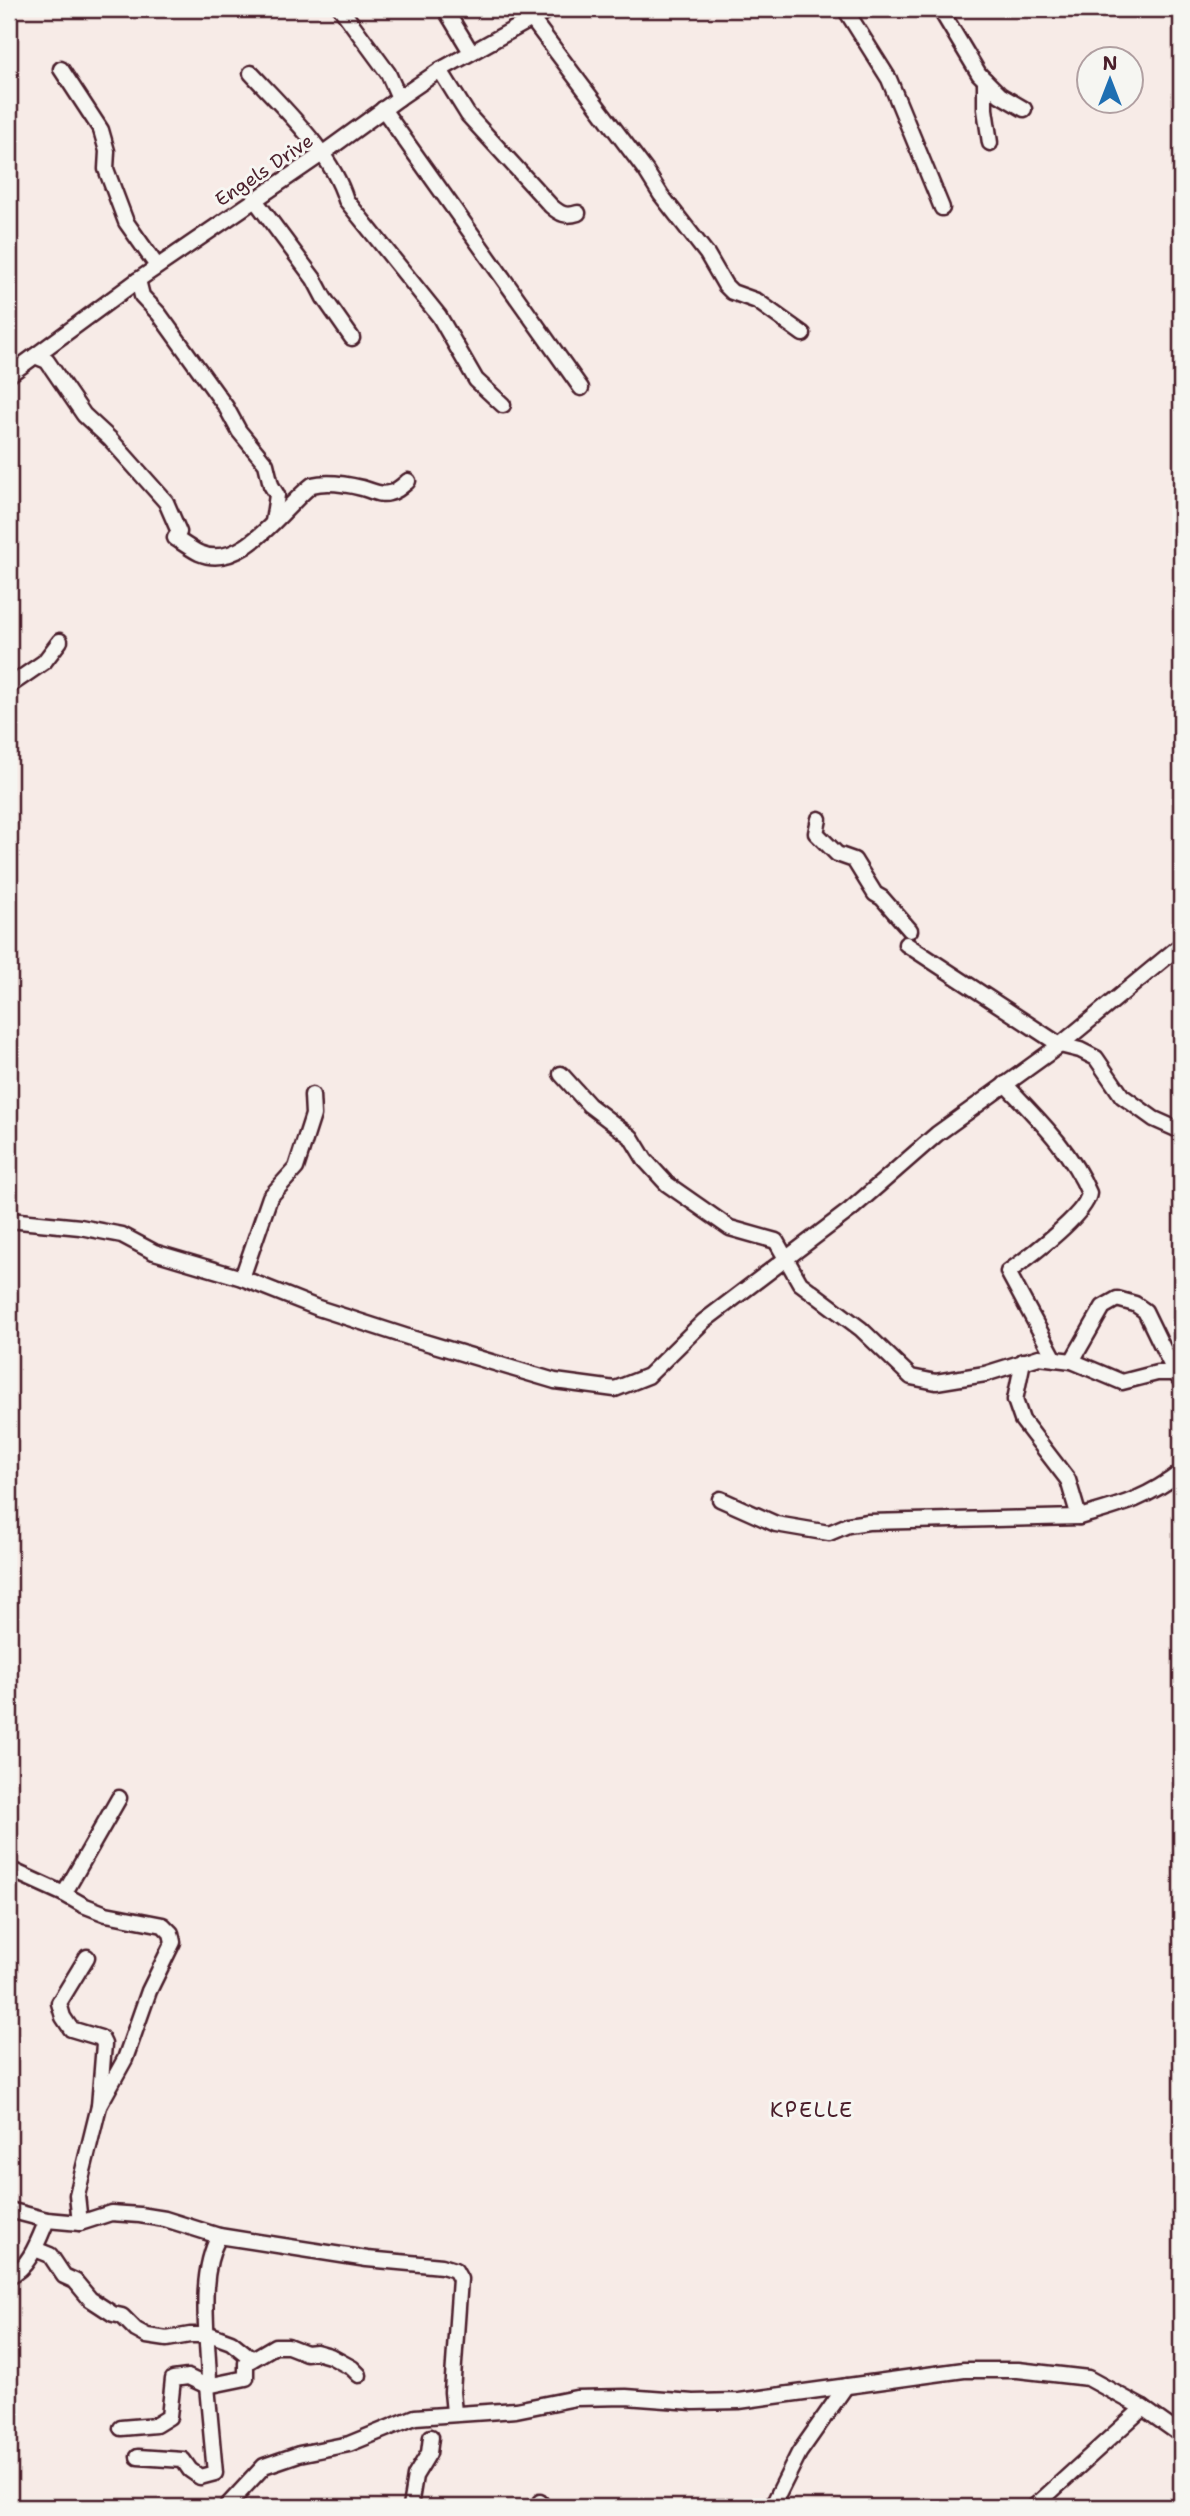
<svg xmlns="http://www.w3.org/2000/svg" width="1190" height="2516" font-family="'Shantell Sans',sans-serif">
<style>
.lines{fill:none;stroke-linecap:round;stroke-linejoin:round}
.minor-casing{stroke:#4a1f2b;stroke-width:19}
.minor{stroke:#f6f6f2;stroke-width:14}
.labels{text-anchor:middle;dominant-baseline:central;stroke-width:6;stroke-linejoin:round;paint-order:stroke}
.street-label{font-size:19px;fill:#4a1f2b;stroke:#f6f6f2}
.neighbourhood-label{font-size:21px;letter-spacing:2px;fill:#4a1f2b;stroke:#f6f6f2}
</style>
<rect width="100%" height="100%" fill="#f7ebe7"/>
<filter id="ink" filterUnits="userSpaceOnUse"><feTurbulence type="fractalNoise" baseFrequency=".0143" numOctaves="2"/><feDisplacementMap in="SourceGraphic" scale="14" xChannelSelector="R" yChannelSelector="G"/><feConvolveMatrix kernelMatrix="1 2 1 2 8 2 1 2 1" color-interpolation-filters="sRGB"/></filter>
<g filter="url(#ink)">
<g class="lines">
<!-- minor casing -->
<g class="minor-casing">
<g id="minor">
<polyline points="341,9 388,73 399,98"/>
<polyline points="445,9 471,52"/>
<polyline points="845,9 889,79 942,208"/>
<polyline points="940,9 979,74 1000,95 1024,109"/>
<polyline points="531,18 646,171 661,195 707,254 725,285 732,292 757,301 803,334"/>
<polyline points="61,69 101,130 107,151 106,169 126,222 157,266"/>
<path d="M440 70 468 115 551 206C560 214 566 217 578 213"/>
<path d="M251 73C284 109 332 153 346 200L439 316 476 380 503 405"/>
<polyline points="985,80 985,109 990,143"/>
<polyline points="383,109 581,388"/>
<polyline points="255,200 314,279 324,298 352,338"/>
<polyline points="138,280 142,296 159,314 226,407 239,431 266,464 271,485 277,495 273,522"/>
<path d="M35 356 47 361 84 415 110 439 166 502 179 532 175 538C183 543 191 549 199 553 243 572 283 507 312 485 327 481 346 484 362 488 370 490 380 496 389 493 396 492 402 486 408 481"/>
<polyline points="9,375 138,280 322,154 399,98 440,70 550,9"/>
<polyline points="9,686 44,662 60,641"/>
<polyline points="819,819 816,833 837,854 854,860 875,894 882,898 910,930"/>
<polyline points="906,944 1060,1045 1080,1050 1096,1058 1122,1096 1154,1119 1181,1131"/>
<polyline points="561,1074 589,1105 631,1137 645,1160 667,1184 730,1228 776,1241 800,1283 861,1329 911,1377 936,1382 985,1374 1039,1357 1072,1361 1122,1382 1157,1373 1175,1373 1181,1381"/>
<path d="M1005 1084C1036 1117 1071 1150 1089 1193 1087 1214 1026 1259 1008 1272L1055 1359"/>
<polyline points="9,1220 80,1227 122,1235 154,1252 242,1278 318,1308 411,1338 555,1381 615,1389 648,1376 704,1321 850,1210 937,1134 1060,1045 1181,945"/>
<polyline points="242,1278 270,1197 296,1168 313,1115 312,1095"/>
<polyline points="1072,1361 1103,1307 1117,1299 1135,1304 1145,1311 1175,1373"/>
<polyline points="720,1499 776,1524 829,1533 848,1525 868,1522 1079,1517 1068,1480 1022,1420 1015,1400 1023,1361"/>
<path d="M1079 1517C1121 1505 1146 1499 1181 1472"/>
<polyline points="9,1869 64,1894"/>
<polyline points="99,2106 125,2059 149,1991 173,1942 171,1933 163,1925 106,1914 83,1905 64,1894 119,1798"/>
<polyline points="9,2210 47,2220 80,2223 111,2213 140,2215 165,2219 219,2236 367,2259 442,2266 455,2270 460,2279 452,2392 454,2412"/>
<polyline points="80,2223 77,2195 99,2106 104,2044 101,2038 71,2029 63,2017 59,2003 87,1957"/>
<polyline points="35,2249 50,2255 64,2276 75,2281 90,2299 113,2314 122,2316 136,2330 147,2336 167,2339 190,2335 212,2335 231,2342 252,2359"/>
<path d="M9 2276C29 2269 39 2239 47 2220"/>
<polyline points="121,2428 156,2425 169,2417 173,2379 188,2377 207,2386 246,2378 246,2363 275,2346 288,2346 306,2353 316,2352 330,2356 352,2368 359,2375"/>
<path d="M138 2457 183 2460 190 2470 200 2477 215 2473 207 2386 209 2381C208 2335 197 2277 219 2236"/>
<polyline points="540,2502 543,2507"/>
<polyline points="226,2507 264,2466 299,2454 349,2444 415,2417 516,2410 576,2398 626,2397 693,2402 739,2401 964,2370 1018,2370 1088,2378 1143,2408 1181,2435"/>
<polyline points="410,2507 415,2476 429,2453 431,2437"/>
<polyline points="772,2507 799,2453 846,2386"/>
<polyline points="1034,2507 1143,2408"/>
</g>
</g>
<!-- minor -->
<use href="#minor" class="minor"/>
</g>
</g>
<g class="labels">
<!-- street labels -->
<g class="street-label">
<text transform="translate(264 170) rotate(-34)">Engels Drive</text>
</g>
<!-- neighbourhood labels -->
<g class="neighbourhood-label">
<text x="812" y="2110">KPELLE</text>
</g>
</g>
<!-- margin -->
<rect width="1190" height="2516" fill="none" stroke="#f6f6f2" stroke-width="35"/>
<rect x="18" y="18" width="1155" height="2481" fill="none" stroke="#4a1f2b" stroke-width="2.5" filter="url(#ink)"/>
<!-- north arrow -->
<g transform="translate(1110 80)"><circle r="33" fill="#f6f6f2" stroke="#b1a0a2" stroke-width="2"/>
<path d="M0-5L12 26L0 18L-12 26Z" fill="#1f6fb2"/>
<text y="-10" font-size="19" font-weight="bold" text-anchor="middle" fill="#4a1f2b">N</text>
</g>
</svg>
